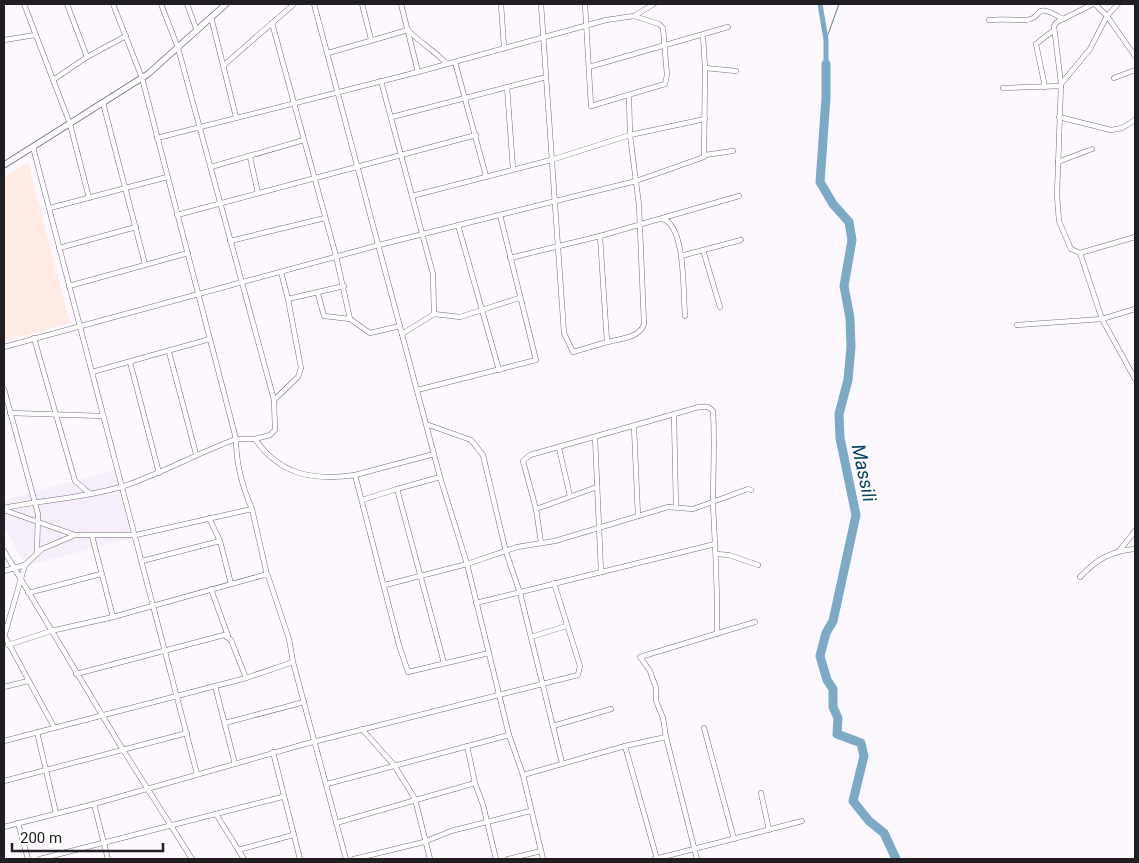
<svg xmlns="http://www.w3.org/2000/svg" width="1139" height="863" font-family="Roboto,sans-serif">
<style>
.built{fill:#f7eefc}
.education{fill:#ffeae4}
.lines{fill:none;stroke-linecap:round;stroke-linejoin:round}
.stream{stroke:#607f95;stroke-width:1}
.canal{stroke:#7ca9c6;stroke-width:5}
.river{stroke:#7ca9c6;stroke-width:9}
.street-casing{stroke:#746b79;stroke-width:5.5}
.secondary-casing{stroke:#746b79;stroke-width:7}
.street{stroke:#fff;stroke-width:4.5}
.secondary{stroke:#fff;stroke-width:5.5}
.labels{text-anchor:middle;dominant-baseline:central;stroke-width:4;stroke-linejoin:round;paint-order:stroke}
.water-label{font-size:19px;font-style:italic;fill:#06425f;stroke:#fff}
</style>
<rect width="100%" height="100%" fill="#fcf8fe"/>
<!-- built -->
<polygon class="built" points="114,470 132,538 26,566 4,527 4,500"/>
<!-- education -->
<polygon class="education" points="28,162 70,323 4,341 4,178"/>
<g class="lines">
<!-- stream -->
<polyline class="stream" points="826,40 839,4"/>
<!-- canal -->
<polyline class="canal" points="820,4 826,40 826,64"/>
<!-- river -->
<polyline class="river" points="826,64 826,98 820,182 833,204 849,222 852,240 844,286 850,318 851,347 848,380 839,414 840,438 856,515 833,621 826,633 820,656 827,680 833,689 833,707 838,718 837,734 861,743 864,756 853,801 869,821 884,833 896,859"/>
<!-- street casing -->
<g class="street-casing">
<g id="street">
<polyline points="24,4 70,124 89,198"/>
<polyline points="67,4 87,57"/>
<path d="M113 4 142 78 236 439H255C280 475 313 481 355 475L399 645 408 672 489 653"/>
<polyline points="161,4 178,48 274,400 275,430 270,435 255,439"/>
<polyline points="187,4 197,31"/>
<polyline points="314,4 440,477 467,564 509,735 523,775 543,859"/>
<polyline points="362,4 371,39"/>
<polyline points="401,4 418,72"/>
<polyline points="501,4 504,47"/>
<polyline points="541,4 564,333 573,352 607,342 600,236"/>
<polyline points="1095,4 1107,16 1135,56"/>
<polyline points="634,16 654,4"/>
<polyline points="211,17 236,117"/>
<path d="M989 20C1001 19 1013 20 1025 20 1045 19 1031 0 1063 19"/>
<polyline points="272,23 336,256 350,319 370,333 400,326"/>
<polyline points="4,40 35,35"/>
<path d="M328 53 408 30C420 43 435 51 447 64"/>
<polyline points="455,62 486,176"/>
<polyline points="224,65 294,4"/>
<polyline points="589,67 728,27"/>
<polyline points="705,68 736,71"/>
<polyline points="1114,78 1135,70"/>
<polyline points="53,80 87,57 126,36"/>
<polyline points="381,81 433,274 434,314"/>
<polyline points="1061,84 1090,49 1107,16 1118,4"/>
<polyline points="507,87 513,169"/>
<polyline points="1045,87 1036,44 1054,30"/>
<polyline points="1003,88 1061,86"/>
<polyline points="103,103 145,264"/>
<polyline points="392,117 546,77"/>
<polyline points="1059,117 1111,130 1122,128 1135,120"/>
<polyline points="157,138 418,72 606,20 634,16 659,24 663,28 667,75 665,84 591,106 585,4"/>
<polyline points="33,147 197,774"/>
<polyline points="705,155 733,151"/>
<polyline points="250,157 258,193"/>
<polyline points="1058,162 1092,149"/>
<polyline points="211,167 304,140"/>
<polyline points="412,196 551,160 630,135 705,119"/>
<polyline points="50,208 167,177"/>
<polyline points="177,215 476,135"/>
<path d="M663 219C686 226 683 295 685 316"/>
<polyline points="458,225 499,370"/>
<polyline points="1135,237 1080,253 1102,319 1135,379"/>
<polyline points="230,241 325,218"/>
<polyline points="59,248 136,227"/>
<polyline points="703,250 720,307"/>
<polyline points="1080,253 1071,249 1059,221 1057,195 1061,84 1054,26 1057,22 1093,4"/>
<polyline points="681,256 741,240"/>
<polyline points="510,258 600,236 739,196"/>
<polyline points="69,286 188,253"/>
<polyline points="318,294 324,316 350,319"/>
<polyline points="288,299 344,286"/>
<polyline points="1017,325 1102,319 1135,309"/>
<polyline points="402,334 434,314 460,317 519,298"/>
<polyline points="34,338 75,481 89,493"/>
<path d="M607 342C619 339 640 338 644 324L639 205 630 135 629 96"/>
<polyline points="4,347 379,245 636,181 704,157 705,68 703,35"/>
<polyline points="169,352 196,454"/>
<polyline points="130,362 159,473"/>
<polyline points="92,372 210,339"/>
<polyline points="4,389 38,514 37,553"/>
<polyline points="417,390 536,360 500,215"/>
<polyline points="274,400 298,377 301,368 288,299 281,272"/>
<polyline points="10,413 103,416"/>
<polyline points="674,416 676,507"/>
<polyline points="426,424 471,440 483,455 506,552 520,593 562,763"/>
<polyline points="634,427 638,516"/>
<polyline points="595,437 601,572"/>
<polyline points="559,448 570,496"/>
<polyline points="355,475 434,454"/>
<polyline points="440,477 397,489 444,663"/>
<polyline points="362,500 397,489"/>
<path d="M4 508C43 500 85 498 124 486 162 473 198 453 236 439 236 464 242 486 252 509L136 535H75L42 549 25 565 4 571"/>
<polyline points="252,509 267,575"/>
<path d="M536 509 523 461 530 455 699 407H708L713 411C715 442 713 473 713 504 715 547 718 590 717 634"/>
<polyline points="4,510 75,535"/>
<polyline points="209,518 220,541 231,584"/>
<polyline points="92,536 113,617"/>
<polyline points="541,543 536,509 597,487"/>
<polyline points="4,551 123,750 192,859"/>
<polyline points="1119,551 1135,531"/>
<polyline points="716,554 729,555 758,565"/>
<polyline points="142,561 220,541"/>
<path d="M1080 577C1097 559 1111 551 1135 549"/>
<polyline points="385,585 467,564 517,547 555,541 668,507 693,509 748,489 751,490"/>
<polyline points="211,589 228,636"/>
<polyline points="28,593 101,574"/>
<polyline points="476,603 715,544"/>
<polyline points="4,635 54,727"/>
<polyline points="4,637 25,565"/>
<polyline points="531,637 566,626"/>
<polyline points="8,645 51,631 113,617 264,575 268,576 289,639 293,662 346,859"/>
<polyline points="76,674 224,635 231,640 246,678"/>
<polyline points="215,686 235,764"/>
<polyline points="4,687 28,681"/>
<polyline points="225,723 304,702"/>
<polyline points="553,726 611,709"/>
<polyline points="704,728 734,839"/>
<polyline points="362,729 394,765 415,799 430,859"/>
<polyline points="37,732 56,813"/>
<polyline points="4,741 246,678 293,662"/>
<polyline points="625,746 657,859"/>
<polyline points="273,752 300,859"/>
<polyline points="523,775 625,746 666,737"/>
<polyline points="4,781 187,733"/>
<polyline points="475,783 483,805 496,859"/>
<polyline points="327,784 509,735"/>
<polyline points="761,793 769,830"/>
<polyline points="94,804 108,859"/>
<polyline points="216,814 244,859"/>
<polyline points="18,823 28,859"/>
<polyline points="336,823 475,783 467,746"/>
<polyline points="4,827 94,804 305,744 578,675 580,666 554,583"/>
<polyline points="238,850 293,835"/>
<polyline points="40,859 282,797"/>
<polyline points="354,859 424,842 451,831 530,811"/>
<polyline points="508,859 541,851"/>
<polyline points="655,859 802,821"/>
<polyline points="697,859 666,737 663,718 656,701 656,688 650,671 640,657 755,622"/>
</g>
</g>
<!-- secondary casing -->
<g class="secondary-casing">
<polyline id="secondary" points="4,165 148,74 226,4"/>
</g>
<!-- street -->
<use href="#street" class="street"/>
<!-- secondary -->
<use href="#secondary" class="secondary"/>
</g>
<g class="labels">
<!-- water labels -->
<g class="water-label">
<text transform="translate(864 473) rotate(78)">Massili</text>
</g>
</g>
<!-- border -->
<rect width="1139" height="863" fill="none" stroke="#201d23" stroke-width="10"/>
<!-- scale -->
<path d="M12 843v8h151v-8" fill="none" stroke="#201d23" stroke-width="2.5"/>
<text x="20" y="843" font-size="15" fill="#201d23" stroke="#ffffff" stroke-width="4" paint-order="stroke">200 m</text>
</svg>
